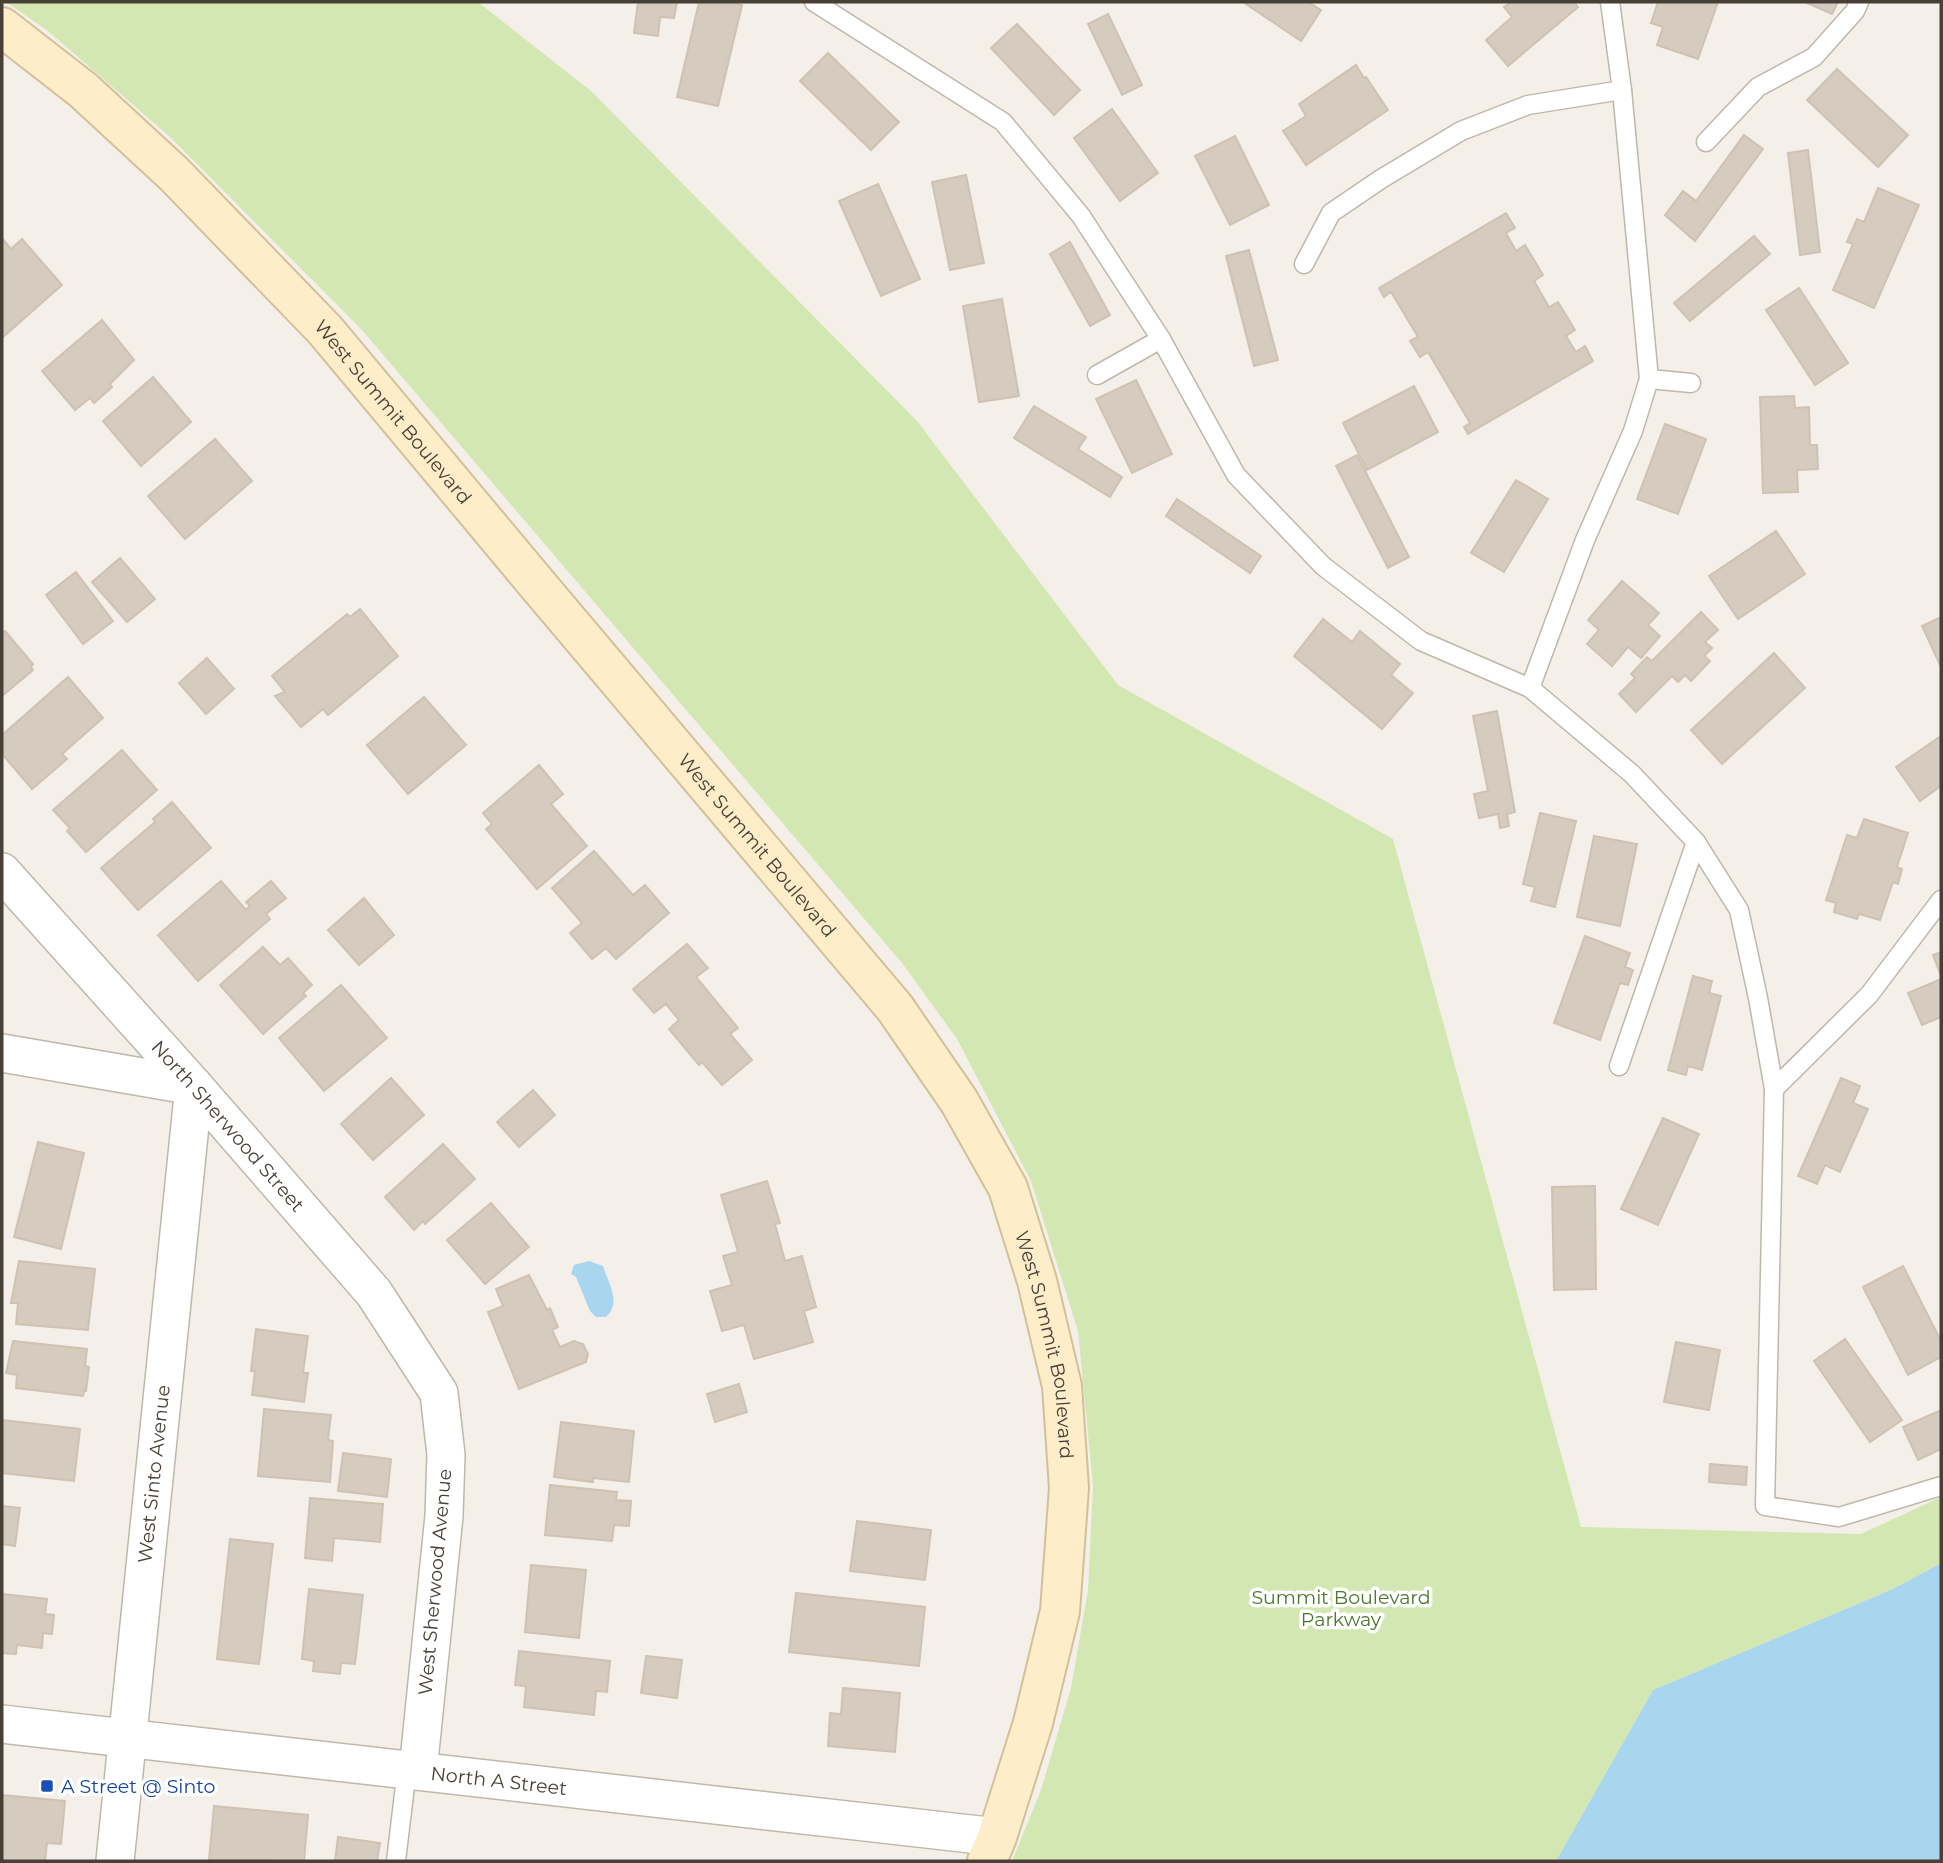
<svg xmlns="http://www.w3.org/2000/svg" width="1943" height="1863" font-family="Montserrat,sans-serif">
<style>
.green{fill:#d3e7b3}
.water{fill:#a7d6ee}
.building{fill:#d5cbbe;stroke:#d0c2b2;stroke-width:2}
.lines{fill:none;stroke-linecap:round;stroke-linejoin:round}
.lane-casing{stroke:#bfb7ab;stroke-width:21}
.street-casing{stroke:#bfb7ab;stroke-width:40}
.secondary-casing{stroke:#d2c099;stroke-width:42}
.lane{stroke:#fff;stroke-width:18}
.street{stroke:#fff;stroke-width:37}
.secondary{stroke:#fdedc9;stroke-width:38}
.transit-dot{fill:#1a4fb4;stroke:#fff;stroke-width:2.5}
.labels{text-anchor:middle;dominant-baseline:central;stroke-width:7;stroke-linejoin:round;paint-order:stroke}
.street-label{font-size:19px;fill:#474037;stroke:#fff}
.park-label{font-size:19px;fill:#4d782c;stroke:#fff}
.transit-label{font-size:19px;fill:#164399;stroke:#fff;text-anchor:start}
</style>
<rect width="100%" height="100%" fill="#f4f0e9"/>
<!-- green -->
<polygon class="green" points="6,2 478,2 591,91 917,421 1118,685 1393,839 1581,1527 1861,1534 1941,1497 1941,1563 1893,1589 1653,1690 1556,1861 1012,1861 1041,1790 1071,1688 1088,1590 1093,1486 1078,1331 1031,1181 957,1039 902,963 362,330 169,136 48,31"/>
<!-- water -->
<g class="water">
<path d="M589 1261 603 1266C608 1282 622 1303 606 1317H596L590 1311 576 1277 571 1274 574 1265Z"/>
<polygon points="1941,1563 1941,1861 1556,1861 1653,1690 1893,1589"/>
</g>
<!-- building -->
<g class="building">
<polygon points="638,2 677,2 674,18 660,17 658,36 634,33"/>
<polygon points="699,2 729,2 742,5 718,106 677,97"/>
<polygon points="1243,2 1308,2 1321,10 1301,41"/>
<polygon points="1511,2 1574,2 1578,7 1508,66 1486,40 1512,17 1504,7"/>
<polygon points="1658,2 1718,2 1698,59 1657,45 1663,27 1651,23"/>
<polygon points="1805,2 1838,2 1832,14"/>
<polygon points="1108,14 1142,85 1122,95 1088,24"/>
<polygon points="1017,24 1080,90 1054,115 991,48"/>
<polygon points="828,53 899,122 871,150 800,81"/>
<polygon points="1356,65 1364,78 1366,77 1388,110 1306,165 1283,131 1306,116 1299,104"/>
<polygon points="1837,69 1908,135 1878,167 1807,100"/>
<polygon points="1112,109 1158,173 1120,201 1074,138"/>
<polygon points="1744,135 1763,149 1695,241 1665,215 1683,191 1696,201"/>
<polygon points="1235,136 1269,205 1230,225 1195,156"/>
<polygon points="1808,150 1820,252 1800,255 1788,153"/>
<polygon points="966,175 984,263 950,270 932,182"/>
<polygon points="878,184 920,279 881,296 839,201"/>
<polygon points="1878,188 1919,205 1874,308 1833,290 1853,244 1847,242 1857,219 1864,222"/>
<polygon points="1506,213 1515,228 1506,233 1516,251 1525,245 1543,275 1534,281 1549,307 1558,302 1575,330 1566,336 1576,352 1585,346 1593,361 1468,434 1464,427 1470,423 1428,352 1420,357 1410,341 1418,337 1391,292 1384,297 1379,288"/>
<polygon points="1754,236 1770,254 1690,321 1674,303"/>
<polygon points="2,238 11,249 22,239 62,285 2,338"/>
<polygon points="1070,242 1110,315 1090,326 1050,254"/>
<polygon points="1249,250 1278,360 1254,366 1226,256"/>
<polygon points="1799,288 1848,363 1815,385 1766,310"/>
<polygon points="1002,299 1019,396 979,402 963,306"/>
<polygon points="102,320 134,360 110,384 112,387 94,403 90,398 75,410 42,371"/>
<polygon points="153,377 191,422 141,466 103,421"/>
<polygon points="1136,380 1172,454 1132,473 1096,399"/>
<polygon points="1414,386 1438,432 1367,470 1343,423"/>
<polygon points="1794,396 1795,408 1809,407 1810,445 1817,445 1818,469 1797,470 1798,492 1763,493 1760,397"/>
<polygon points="1034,406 1086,437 1078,449 1122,477 1110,497 1014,438"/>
<polygon points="1665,424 1706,439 1678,514 1637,499"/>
<polygon points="215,439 252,481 185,539 148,496"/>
<polygon points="1357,455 1409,557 1388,568 1336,466"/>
<polygon points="1516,480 1548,499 1504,572 1471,553"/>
<polygon points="1177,499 1261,556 1250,573 1166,516"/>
<polygon points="1776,531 1805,574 1738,619 1709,576"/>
<polygon points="120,558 155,599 127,622 92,582"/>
<polygon points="76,572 113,621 83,644 46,595"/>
<polygon points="1622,581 1659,613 1648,625 1660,636 1641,658 1628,647 1612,666 1587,644 1599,630 1588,620"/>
<polygon points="360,609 398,656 328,715 323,709 301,727 275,696 285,692 272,676 347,614 350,617"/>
<polygon points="1701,612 1718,630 1705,642 1712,648 1704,656 1710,661 1691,681 1685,675 1678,682 1672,676 1636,712 1619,694 1635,678 1631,674 1647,657 1652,661"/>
<polygon points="1941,617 1941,667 1922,626"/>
<polygon points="1323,619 1352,642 1360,631 1400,664 1391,675 1413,693 1382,729 1294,656"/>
<polygon points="5,631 33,664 31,667 33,670 2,696 2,634"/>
<polygon points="1774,653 1805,688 1722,764 1691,730"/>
<polygon points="207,658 234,689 206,714 179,683"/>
<polygon points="68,677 103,718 62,754 67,759 32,789 2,754 2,735"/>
<polygon points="424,697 466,745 408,794 367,745"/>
<polygon points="1497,711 1515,812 1507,814 1509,826 1500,828 1498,814 1479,818 1474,794 1488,791 1473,716"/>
<polygon points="1941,736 1941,786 1920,801 1896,767"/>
<polygon points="122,750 157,790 86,852 67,831 70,828 53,810"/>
<polygon points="539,765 563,794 551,804 587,846 537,889 486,829 492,824 483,813"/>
<polygon points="172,802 211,848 138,910 101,868 155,822 153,819"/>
<polygon points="1540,813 1576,821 1555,907 1531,901 1535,887 1523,884"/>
<polygon points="1864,819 1908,833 1897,867 1902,869 1898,884 1893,882 1880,920 1859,914 1857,919 1834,912 1836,903 1826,900 1847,835 1857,838"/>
<polygon points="1594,836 1637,844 1620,926 1577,917"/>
<polygon points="594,851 633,895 645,885 669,913 616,959 606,948 592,959 570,933 582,923 552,888"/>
<polygon points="221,881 246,910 250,906 246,902 271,881 286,898 266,914 270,919 198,981 158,935"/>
<polygon points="364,898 394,935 359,965 328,930"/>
<polygon points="1585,936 1630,953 1625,967 1633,970 1628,985 1620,983 1600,1040 1554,1023"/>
<polygon points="687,944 708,968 696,977 738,1028 730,1034 752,1060 722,1085 702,1062 699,1065 669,1029 679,1020 666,1004 654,1013 633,989"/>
<polygon points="263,947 280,965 288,958 312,985 303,993 306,996 263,1034 220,985"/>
<polygon points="1941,952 1941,976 1933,955"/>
<polygon points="1693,976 1712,981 1709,993 1721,996 1702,1070 1688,1066 1686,1075 1668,1070"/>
<polygon points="1941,979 1941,1017 1922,1025 1908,993"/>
<polygon points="341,985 387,1038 324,1091 279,1038"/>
<polygon points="391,1078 424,1115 373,1160 341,1124"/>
<polygon points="1841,1078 1860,1086 1853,1103 1868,1109 1840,1172 1825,1165 1817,1184 1798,1176"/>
<polygon points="533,1090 555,1115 519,1147 497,1122"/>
<polygon points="1663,1118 1699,1134 1658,1225 1621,1209"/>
<polygon points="38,1142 84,1153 61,1249 14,1237"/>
<polygon points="443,1144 475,1179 425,1224 423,1221 414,1230 385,1197"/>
<polygon points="767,1181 780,1223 775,1224 785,1261 802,1256 816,1307 804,1311 813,1342 754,1359 744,1325 722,1331 710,1291 732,1285 723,1256 738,1252 721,1195"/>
<polygon points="1595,1186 1596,1289 1554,1290 1552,1187"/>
<polygon points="491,1203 529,1247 485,1284 447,1240"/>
<polygon points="19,1261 95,1269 88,1330 16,1324 18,1303 11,1303"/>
<polygon points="1903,1266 1941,1341 1941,1357 1908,1375 1863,1287"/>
<polygon points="529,1275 547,1310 550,1308 558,1327 552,1330 560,1347 574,1341 583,1344 588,1354 586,1362 519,1389 488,1312 503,1306 496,1289"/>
<polygon points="256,1329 308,1336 303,1373 308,1373 304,1402 252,1395 255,1371 251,1371"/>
<polygon points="1845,1339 1902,1420 1870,1442 1814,1361"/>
<polygon points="13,1341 87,1349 85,1366 89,1367 86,1391 84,1391 83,1396 16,1388 17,1375 6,1373"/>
<polygon points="1676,1342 1720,1350 1709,1410 1664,1402"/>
<polygon points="739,1384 747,1412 715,1422 707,1394"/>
<polygon points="264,1409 331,1415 328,1440 333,1441 330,1482 258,1476"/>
<polygon points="1941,1410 1941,1449 1918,1460 1903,1427"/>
<polygon points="2,1420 80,1429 74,1481 2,1473"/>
<polygon points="561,1422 634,1431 629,1482 593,1478 593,1482 554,1477"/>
<polygon points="343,1453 391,1459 387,1497 338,1491"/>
<polygon points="1710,1464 1747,1467 1746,1485 1709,1482"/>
<polygon points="550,1485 617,1492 616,1500 631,1501 629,1526 614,1525 612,1541 545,1535"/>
<polygon points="310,1498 383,1504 380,1542 334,1538 332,1561 305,1558"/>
<polygon points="2,1506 20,1508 15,1546 2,1544"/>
<polygon points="857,1521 931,1530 925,1580 850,1571"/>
<polygon points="230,1539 273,1544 259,1664 217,1659"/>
<polygon points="531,1565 586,1570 579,1638 525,1632"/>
<polygon points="309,1589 363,1595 355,1664 341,1663 340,1674 313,1671 314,1661 302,1659"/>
<polygon points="796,1593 925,1607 919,1666 789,1652"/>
<polygon points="2,1594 47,1599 45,1614 54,1615 52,1634 43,1633 42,1648 17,1645 16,1654 2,1653"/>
<polygon points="519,1651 610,1661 607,1692 596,1691 594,1715 524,1707 526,1686 515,1685"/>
<polygon points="646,1656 682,1660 677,1698 641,1693"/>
<polygon points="843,1688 900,1693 895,1752 828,1746 830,1713 841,1714"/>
<polygon points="2,1795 65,1801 61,1844 47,1843 45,1861 2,1861"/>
<polygon points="214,1806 308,1815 304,1861 209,1860"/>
<polygon points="338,1837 380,1843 377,1861 335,1861"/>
</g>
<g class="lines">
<!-- lane casing -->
<g class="lane-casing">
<g id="lane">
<polyline points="814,2 1003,122 1081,216 1161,339 1236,475 1323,566 1421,641 1530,688"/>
<polyline points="1610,2 1622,90 1649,379 1633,431 1585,540 1530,688 1632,774 1696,842 1619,1066"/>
<polyline points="1706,142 1758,87 1814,57 1855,11 1859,2"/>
<polyline points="1304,264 1331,213 1381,179 1461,131 1528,105 1622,90"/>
<polyline points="1097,375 1161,339"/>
<polyline points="1649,379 1691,383"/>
<polyline points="1696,842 1739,910 1758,998 1774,1089 1765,1506 1839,1517 1941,1486"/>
<polyline points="1774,1089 1869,995 1941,900"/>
<polyline points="396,1861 407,1769"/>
</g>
</g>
<!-- street casing -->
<g class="street-casing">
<g id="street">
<path id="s1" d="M2 872 194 1086 374 1293 439 1393 446 1455 444 1516 418 1771"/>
<polyline points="2,1053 194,1086 115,1861"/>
<path id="s2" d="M2 1724 997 1837"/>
</g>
</g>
<!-- secondary casing -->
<g class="secondary-casing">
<g id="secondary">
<path id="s3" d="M2 27 83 90 174 174 325 330 537 584 895 1008 959 1101 1008 1188 1037 1281 1062 1386 1069 1488 1060 1611 1033 1723 997 1837 987 1861"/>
</g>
</g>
<!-- lane -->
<use href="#lane" class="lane"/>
<!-- street -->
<use href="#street" class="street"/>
<!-- secondary -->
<use href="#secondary" class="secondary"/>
</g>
<!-- markers -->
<rect class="transit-dot" x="40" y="1779" width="14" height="14" rx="3.5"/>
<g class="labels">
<!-- street labels -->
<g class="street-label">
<text stroke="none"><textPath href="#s3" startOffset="550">West Summit Boulevard</textPath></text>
<text stroke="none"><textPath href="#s3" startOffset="1116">West Summit Boulevard</textPath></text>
<text stroke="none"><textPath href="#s1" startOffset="340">North Sherwood Street</textPath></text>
<text stroke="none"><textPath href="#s3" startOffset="1704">West Summit Boulevard</textPath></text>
<text transform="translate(154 1474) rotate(-84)">West Sinto Avenue</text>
<text transform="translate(435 1582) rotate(-85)">West Sherwood Avenue</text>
<text stroke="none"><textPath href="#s2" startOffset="500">North A Street</textPath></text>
</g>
<!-- park labels -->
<g class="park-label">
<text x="1341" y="1597">Summit Boulevard<tspan x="1341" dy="22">Parkway</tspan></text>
</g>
<!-- transit labels -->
<g class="transit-label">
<text x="61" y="1786">A Street @ Sinto</text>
</g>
</g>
<!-- border -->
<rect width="1943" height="1863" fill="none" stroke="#474037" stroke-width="7"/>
</svg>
